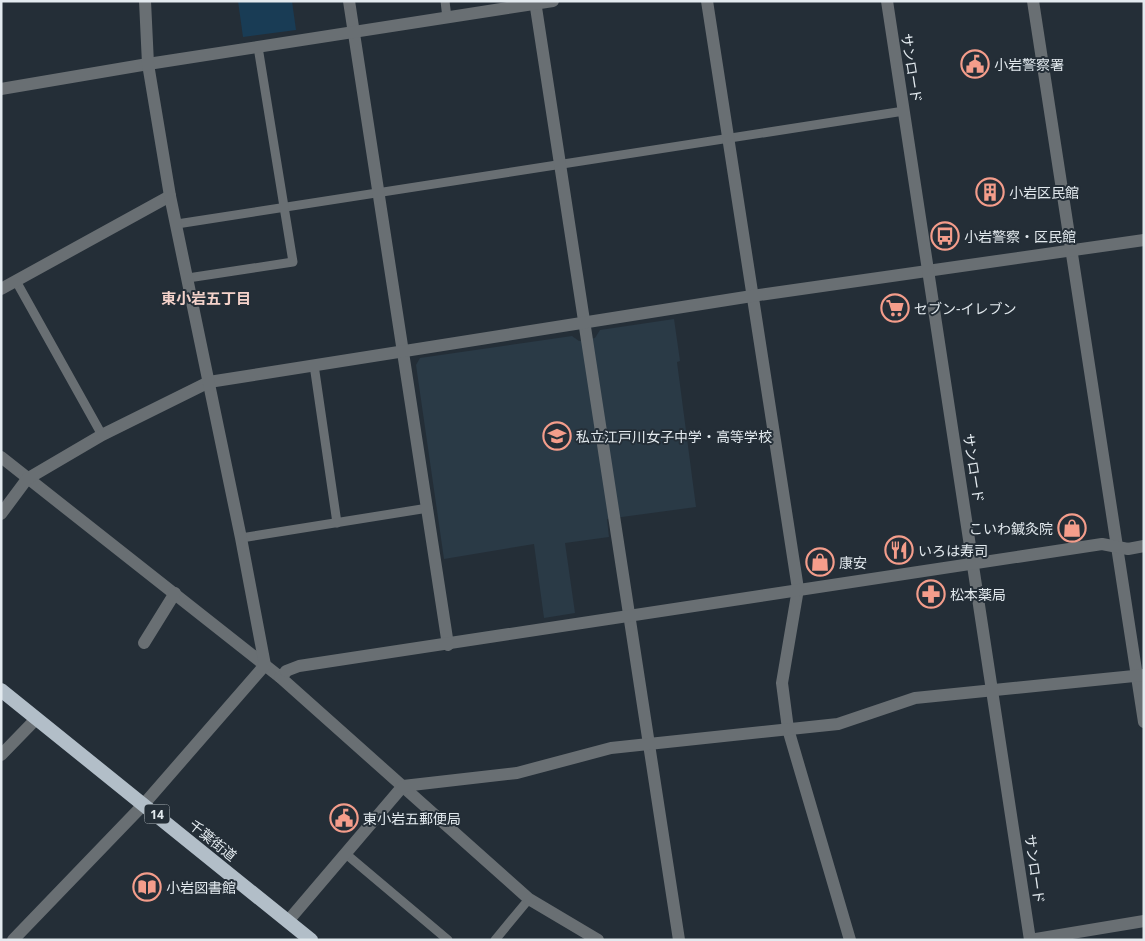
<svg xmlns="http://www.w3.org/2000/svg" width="1145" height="941" font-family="'Open Sans','Noto Sans JP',sans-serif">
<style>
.built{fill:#2a3a46}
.green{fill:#193c55}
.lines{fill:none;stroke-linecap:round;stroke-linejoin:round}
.service{stroke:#696f73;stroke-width:9}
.minor{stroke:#696f73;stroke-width:12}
.tertiary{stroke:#696f73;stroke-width:12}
.trunk{stroke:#b2bec8;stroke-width:14}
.labels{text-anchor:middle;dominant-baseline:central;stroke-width:4;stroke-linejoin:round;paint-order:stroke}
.shield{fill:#242e37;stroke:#aab2b8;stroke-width:1}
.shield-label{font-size:12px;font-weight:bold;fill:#e3eaef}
.poi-label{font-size:14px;fill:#e3eaef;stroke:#242e37;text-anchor:start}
.street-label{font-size:14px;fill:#e3eaef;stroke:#242e37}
.neighbourhood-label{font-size:15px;font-weight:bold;fill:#f4d2ca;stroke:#242e37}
</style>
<rect width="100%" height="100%" fill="#242e37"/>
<!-- built -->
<polygon class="built" points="674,319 680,361 677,362 696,507 607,519 609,537 565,543 575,613 544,618 534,544 444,559 416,365 420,358 572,336 579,341 595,338 600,330"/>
<!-- green -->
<polygon class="green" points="238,1 292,1 296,30 243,37"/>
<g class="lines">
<!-- service -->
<g class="service">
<polyline points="445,1 447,18"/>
<polyline points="177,224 904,111"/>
<polyline points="188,278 293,262 258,47"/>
<polyline points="16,281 102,435"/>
<polyline points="314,365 337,523"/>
<polyline points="241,538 428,508"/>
<polyline points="346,854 448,940"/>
<polyline points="495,940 529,899"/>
</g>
<!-- minor -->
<g class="minor">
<polyline points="349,1 448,645"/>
<polyline points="535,1 679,940"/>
<polyline points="707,1 798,589 782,683 788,729 850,940"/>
<polyline points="1033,1 1144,722"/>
<polyline points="1,89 148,64 553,1"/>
<polyline points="1,289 170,196"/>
<polyline points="1,457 280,677 285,673"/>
<polyline points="1,514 27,479 102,435 209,382 752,296 1144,240"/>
<polyline points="144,643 175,593"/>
<polyline points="280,677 529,899 598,940"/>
<polyline points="1,755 37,718"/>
<polyline points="288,921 403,786 517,773 611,748 838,724 915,698 1144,675"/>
<polyline points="13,940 144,804 265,665 241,538 170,196 148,64 145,1"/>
<polyline points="1030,940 1144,921"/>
</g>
<!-- tertiary -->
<g class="tertiary">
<polyline points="887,1 1030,940"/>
<polyline points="286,671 299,666 1102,544 1128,549 1144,546"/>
</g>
<!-- trunk -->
<polyline class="trunk" points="1,690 311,940"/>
</g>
<!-- icons -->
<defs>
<g id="civic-ring" transform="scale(1.4375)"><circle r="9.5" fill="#242e37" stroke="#f49d8b" stroke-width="1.5"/><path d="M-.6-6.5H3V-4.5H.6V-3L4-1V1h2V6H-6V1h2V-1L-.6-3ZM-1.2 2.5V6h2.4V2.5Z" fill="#f49d8b"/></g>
<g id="building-ring" transform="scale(1.4375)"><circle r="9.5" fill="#242e37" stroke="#f49d8b" stroke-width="1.5"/><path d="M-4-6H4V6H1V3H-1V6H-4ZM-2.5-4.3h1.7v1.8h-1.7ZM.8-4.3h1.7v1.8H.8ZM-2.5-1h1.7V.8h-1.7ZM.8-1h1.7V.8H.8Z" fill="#f49d8b"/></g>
<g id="bus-ring" transform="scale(1.4375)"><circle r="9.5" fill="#242e37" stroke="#f49d8b" stroke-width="1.5"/><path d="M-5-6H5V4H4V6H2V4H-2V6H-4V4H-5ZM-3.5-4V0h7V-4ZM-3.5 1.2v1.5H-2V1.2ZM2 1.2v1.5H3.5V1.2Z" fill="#f49d8b"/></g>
<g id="supermarket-ring" transform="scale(1.4375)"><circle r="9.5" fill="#242e37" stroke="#f49d8b" stroke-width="1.5"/><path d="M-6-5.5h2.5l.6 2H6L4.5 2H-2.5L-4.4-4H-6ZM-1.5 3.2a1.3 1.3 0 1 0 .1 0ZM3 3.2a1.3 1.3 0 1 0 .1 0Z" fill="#f49d8b"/></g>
<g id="school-ring" transform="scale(1.4375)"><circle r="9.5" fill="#242e37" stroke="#f49d8b" stroke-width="1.5"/><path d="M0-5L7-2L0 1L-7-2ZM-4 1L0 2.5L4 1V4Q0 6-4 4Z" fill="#f49d8b"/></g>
<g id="shop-ring" transform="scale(1.4375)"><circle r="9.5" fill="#242e37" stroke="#f49d8b" stroke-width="1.5"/><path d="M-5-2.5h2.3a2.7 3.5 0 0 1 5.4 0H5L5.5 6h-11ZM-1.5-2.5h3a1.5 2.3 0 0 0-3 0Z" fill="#f49d8b"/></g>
<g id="restaurant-ring" transform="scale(1.4375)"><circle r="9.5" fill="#242e37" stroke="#f49d8b" stroke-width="1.5"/><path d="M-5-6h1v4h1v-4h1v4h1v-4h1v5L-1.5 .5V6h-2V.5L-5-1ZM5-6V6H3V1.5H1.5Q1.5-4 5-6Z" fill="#f49d8b"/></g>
<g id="pharmacy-ring" transform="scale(1.4375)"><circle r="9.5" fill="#242e37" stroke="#f49d8b" stroke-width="1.5"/><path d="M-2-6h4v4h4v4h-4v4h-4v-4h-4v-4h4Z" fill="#f49d8b"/></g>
<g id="library-ring" transform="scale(1.4375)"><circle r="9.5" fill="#242e37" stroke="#f49d8b" stroke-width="1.5"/><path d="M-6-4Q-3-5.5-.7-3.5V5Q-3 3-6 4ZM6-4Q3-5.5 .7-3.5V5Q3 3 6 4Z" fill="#f49d8b"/></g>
</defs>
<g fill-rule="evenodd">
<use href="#civic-ring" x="975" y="64"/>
<use href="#building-ring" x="990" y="192"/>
<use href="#bus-ring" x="945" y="236"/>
<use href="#supermarket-ring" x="895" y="308"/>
<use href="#school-ring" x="557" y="436"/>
<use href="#shop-ring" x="1072" y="528"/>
<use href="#restaurant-ring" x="899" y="550"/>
<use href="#shop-ring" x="820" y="562"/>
<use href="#pharmacy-ring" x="931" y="594"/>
<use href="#civic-ring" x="344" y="818"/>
<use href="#library-ring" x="147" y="887"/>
</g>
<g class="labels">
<!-- shield labels -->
<rect class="shield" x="144.5" y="804.5" width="25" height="19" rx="4"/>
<g class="shield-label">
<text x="157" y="814">14</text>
</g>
<!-- poi labels -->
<g class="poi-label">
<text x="994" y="64">小岩警察署</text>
<text x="1009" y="192">小岩区民館</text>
<text x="964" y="236">小岩警察・区民館</text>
<text x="914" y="308">セブン-イレブン</text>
<text x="576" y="436">私立江戸川女子中学・高等学校</text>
<text x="1053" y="528" text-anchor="end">こいわ鍼灸院</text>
<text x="918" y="550">いろは寿司</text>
<text x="839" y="562">康安</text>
<text x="950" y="594">松本薬局</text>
<text x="363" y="818">東小岩五郵便局</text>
<text x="166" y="887">小岩図書館</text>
</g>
<!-- street labels -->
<g class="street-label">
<text transform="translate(912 68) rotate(81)">サンロード</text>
<text transform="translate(974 468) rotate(81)">サンロード</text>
<text transform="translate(213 840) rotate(39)">千葉街道</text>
<text transform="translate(1035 869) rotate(82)">サンロード</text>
</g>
<!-- neighbourhood labels -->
<g class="neighbourhood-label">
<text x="206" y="298">東小岩五丁目</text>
</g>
</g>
<!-- border -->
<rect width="1145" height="941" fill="none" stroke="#e3eaef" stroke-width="5"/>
</svg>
